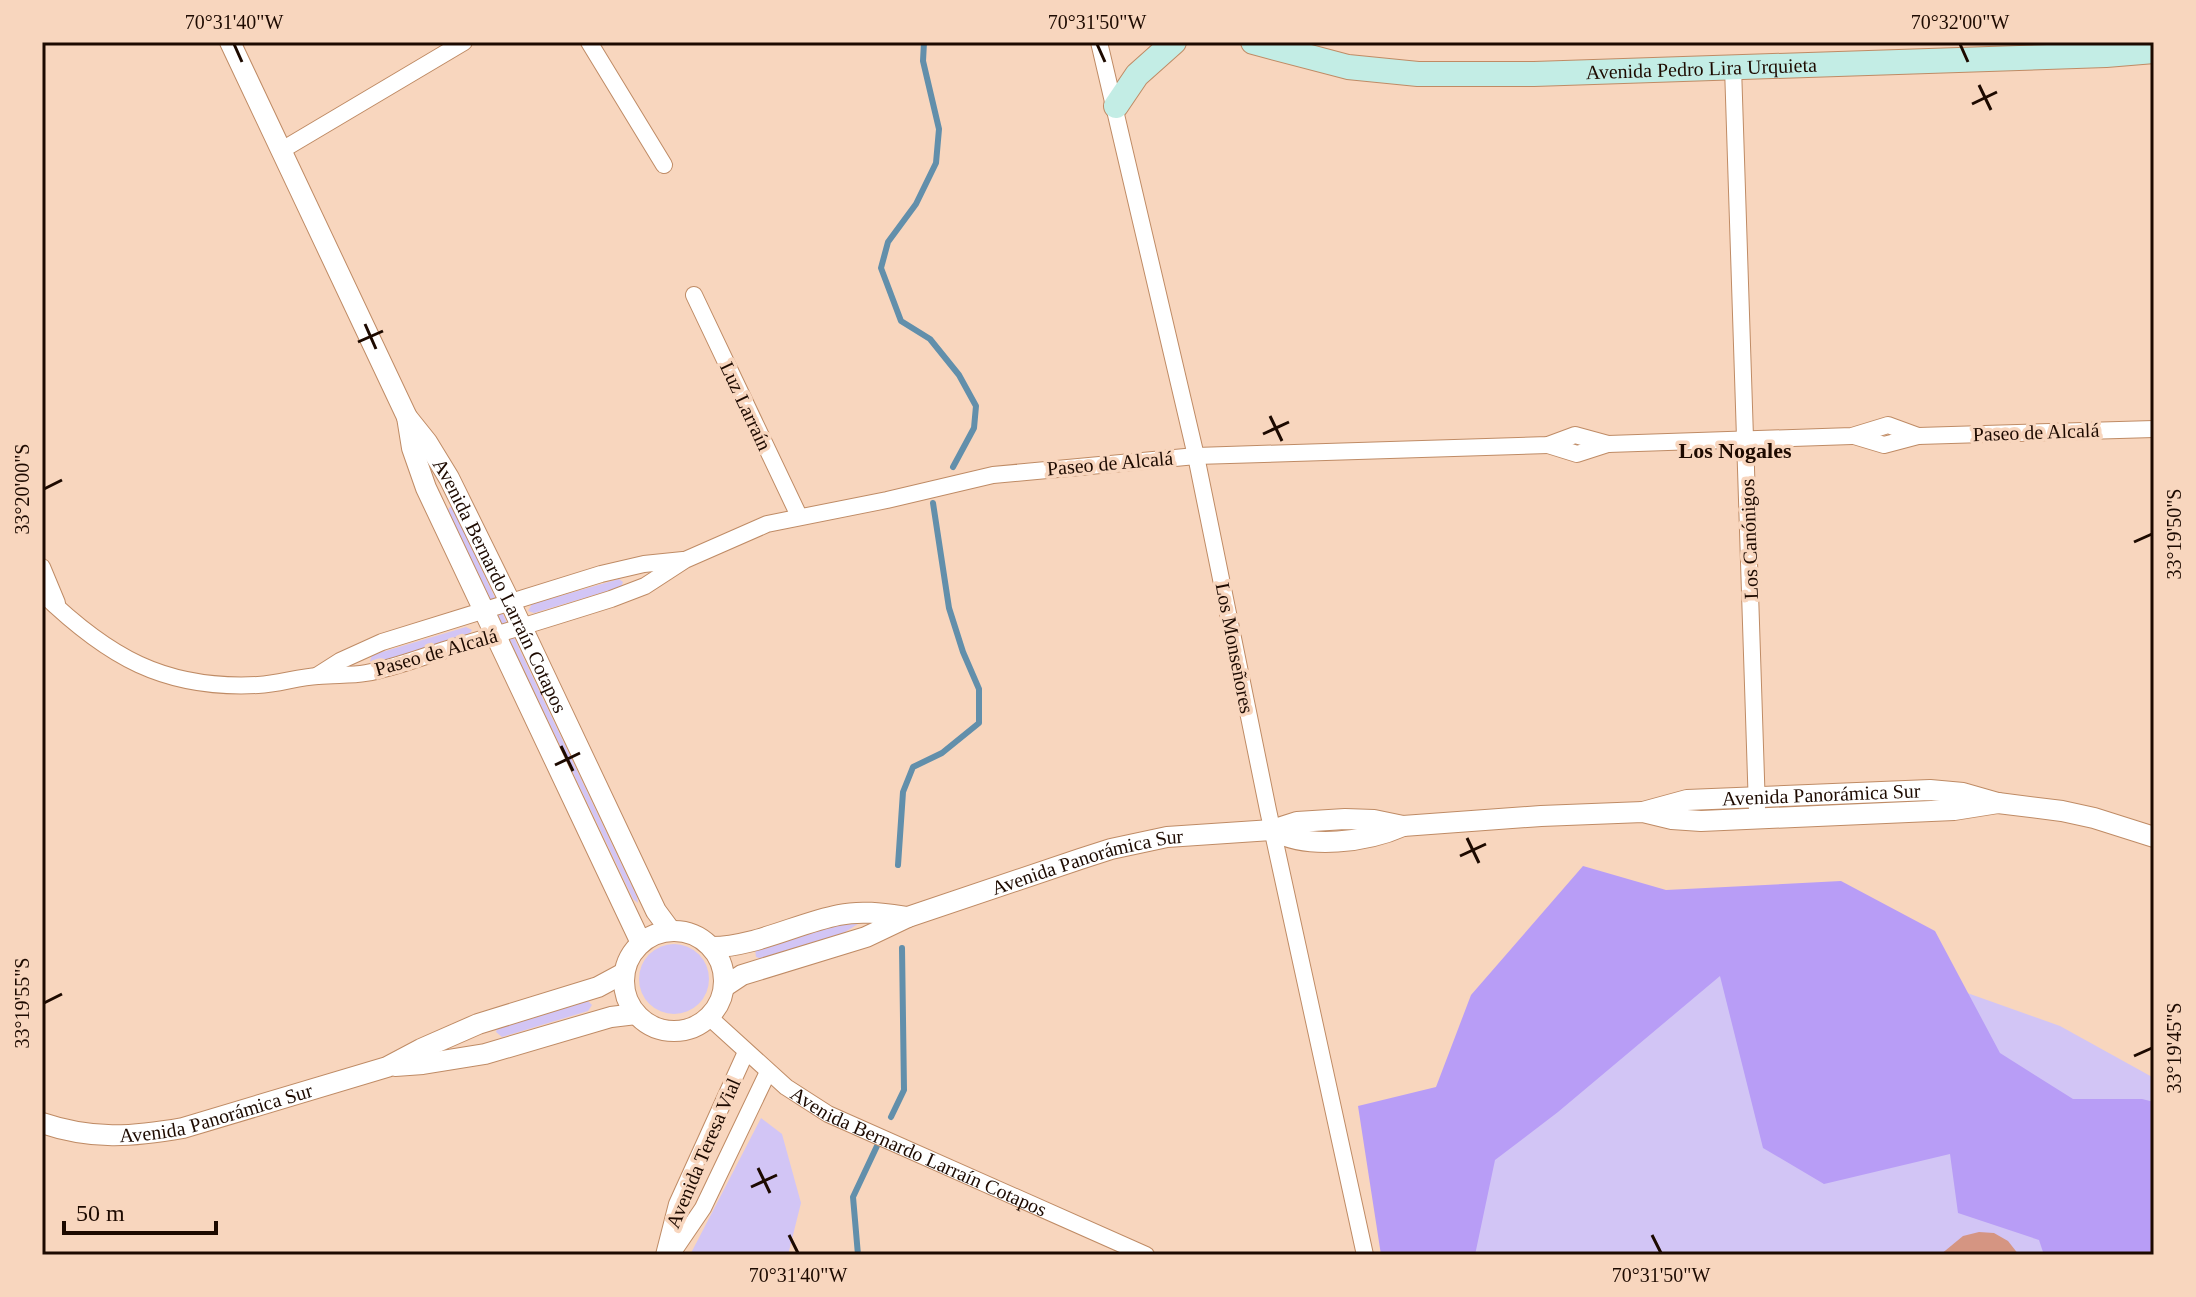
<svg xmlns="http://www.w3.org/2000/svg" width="2196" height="1297" font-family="Georgia,serif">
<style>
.green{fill:#d2c5f5}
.forest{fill:#b89df6}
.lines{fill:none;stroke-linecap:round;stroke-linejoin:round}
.stream{stroke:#628fab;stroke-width:6}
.building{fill:#d59582}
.minor-casing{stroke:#bf8b65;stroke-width:18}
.tertiary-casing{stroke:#bf8b65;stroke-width:22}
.secondary-casing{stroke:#bf8b65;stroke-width:26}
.minor{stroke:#fff;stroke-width:16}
.tertiary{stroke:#fff;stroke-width:20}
.secondary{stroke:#c3ede5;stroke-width:24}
.ticks{fill:none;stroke:#1d0a00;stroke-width:3}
.labels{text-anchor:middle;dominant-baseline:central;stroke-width:7;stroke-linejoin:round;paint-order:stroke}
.street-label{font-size:20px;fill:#1d0a00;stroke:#f8d6be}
.neighbourhood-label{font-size:22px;font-weight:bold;fill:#1d0a00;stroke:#f8d6be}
.neatline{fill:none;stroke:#1d0a00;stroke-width:3}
.ticks-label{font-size:20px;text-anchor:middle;fill:#1d0a00}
</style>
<rect width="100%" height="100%" fill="#f8d6be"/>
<!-- green -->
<g class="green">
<polygon points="450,507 452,507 637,897 638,903 633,899 448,510"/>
<polygon points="619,579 623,582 621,587 534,613 528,611 532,604"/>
<polygon points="466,627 472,630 470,633 375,664 370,661 372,655"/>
<polygon points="858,924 837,937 762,959 756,957 755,949 826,925"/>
<circle cx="674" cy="979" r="35"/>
<polygon points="1838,947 2060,1026 2154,1078 2154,1255 1422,1255 1546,1002"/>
<polygon points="587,1000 592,1005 588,1011 502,1037 496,1032 498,1027"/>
<polygon points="761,1118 782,1134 801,1203 788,1255 690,1255"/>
</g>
<!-- forest -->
<polygon class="forest" points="1583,866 1666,890 1841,881 1935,931 2000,1053 2073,1099 2142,1099 2154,1102 2154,1255 2044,1255 2039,1240 1958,1213 1950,1154 1824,1184 1763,1148 1720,976 1558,1112 1495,1160 1475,1255 1381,1255 1358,1106 1436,1087 1471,995"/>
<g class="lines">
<!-- stream -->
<g class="stream">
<polyline points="924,42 923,61 939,129 936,163 916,204 888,242 881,268 901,321 930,339 959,375 976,406 974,428 953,467"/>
<polyline points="898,865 903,792 913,767 942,753 979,723 979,689 963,652 949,608 933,503"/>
<polyline points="891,1117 904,1090 902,948"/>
<polyline points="858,1255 853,1197 877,1146"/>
</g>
</g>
<!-- building -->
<polygon class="building" points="1979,1232 1994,1233 2008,1241 2019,1255 1940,1255 1963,1236"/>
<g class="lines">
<!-- minor casing -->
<g class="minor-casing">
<g id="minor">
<polyline points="589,42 664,165"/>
<polyline points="1099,42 1196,456 1268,810 1365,1255"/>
<polyline points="1733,67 1757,809"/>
<polyline points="282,150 464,42"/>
<polyline points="694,295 799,516"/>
<polyline points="1854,436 1884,445 1918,436 2154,429"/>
<polyline points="1548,445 1577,454 1608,444 1852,436 1888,425 1918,436"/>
<polyline points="42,567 57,603"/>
<path d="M42 593C107 656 164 690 258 685 279 684 298 677 318 676 334 674 350 676 366 673 394 668 421 657 448 649 502 633 557 616 611 599L645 586 685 560 767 524 887 500 993 475 1196 456 1548 445 1575 435 1608 444"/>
<polyline points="318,675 340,661 382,642 601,574 644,564 683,560"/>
<path id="s1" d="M709 1017 786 1087 828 1114 1146 1255"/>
<polyline points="664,1255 677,1204 746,1052"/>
<polyline points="671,1255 703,1208 768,1072"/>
</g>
</g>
<!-- tertiary casing -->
<g class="tertiary-casing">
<g id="tertiary">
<path id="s2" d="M230 42 407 417 427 442 449 478 510 602 656 911 670 930"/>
<polyline points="407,417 412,448 426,488 641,943"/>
<path id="s3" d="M1643 812 1687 800 1930 790 1963 793 1998 803 2062 811 2094 818 2154 837"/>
<path d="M1272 830C1308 850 1367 842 1403 826"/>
<circle cx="674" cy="981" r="50"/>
<path d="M712 947C754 947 798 923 839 915 862 910 886 914 908 917"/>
<path id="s4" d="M724 987 742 975 866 937 908 917 1080 859 1111 849 1167 837 1272 830 1297 822 1345 819 1374 820 1403 826 1541 816 1643 812 1672 819 1701 821 1954 810 1998 803"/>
<polyline points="395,1066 423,1064 485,1054 611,1017 636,1014"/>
<path id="s5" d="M42 1123C92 1140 132 1137 183 1128L387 1067 421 1049 478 1024 598 987 624 973"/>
</g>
</g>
<!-- secondary casing -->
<g class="secondary-casing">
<g id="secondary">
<path id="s6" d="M1253 42 1348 67 1418 74H1534L2106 55 2154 51"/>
<polyline points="1116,106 1137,75 1174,42"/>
</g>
</g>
<!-- minor -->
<use href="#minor" class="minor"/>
<!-- tertiary -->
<use href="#tertiary" class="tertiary"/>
<!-- secondary -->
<use href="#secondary" class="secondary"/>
</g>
<!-- ticks -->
<path class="ticks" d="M234 44 242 62M1097 44 1105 62M1960 44 1968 62M1979 85 1991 110M1972 104 1997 92M365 324 376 349M358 342 383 331M1270 416 1282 441M1263 434 1289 422M44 489 62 480M2134 542 2152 534M561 746 573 771M555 765 580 753M1467 838 1479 863M1460 856 1486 844M44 1003 62 994M2134 1056 2152 1048M758 1168 770 1193M751 1187 777 1175M789 1235 798 1253M1652 1235 1661 1253"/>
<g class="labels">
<!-- street labels -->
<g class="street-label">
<text stroke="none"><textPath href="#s6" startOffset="452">Avenida Pedro Lira Urquieta</textPath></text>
<text transform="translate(746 406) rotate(65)">Luz Larraín</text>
<text transform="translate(2036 432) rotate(-2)">Paseo de Alcalá</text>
<text transform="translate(1110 463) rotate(-5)">Paseo de Alcalá</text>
<text transform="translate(1749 539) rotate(-92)">Los Canónigos</text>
<text stroke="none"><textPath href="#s2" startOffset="608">Avenida Bernardo Larraín Cotapos</textPath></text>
<text transform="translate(1235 648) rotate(79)">Los Monseñores</text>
<text transform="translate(436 652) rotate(-16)">Paseo de Alcalá</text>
<text stroke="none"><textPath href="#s3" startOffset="180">Avenida Panorámica Sur</textPath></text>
<text stroke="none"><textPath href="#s4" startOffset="386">Avenida Panorámica Sur</textPath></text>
<text stroke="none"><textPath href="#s5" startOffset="178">Avenida Panorámica Sur</textPath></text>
<text stroke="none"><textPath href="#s1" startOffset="252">Avenida Bernardo Larraín Cotapos</textPath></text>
<text transform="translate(703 1153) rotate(-67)">Avenida Teresa Vial</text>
</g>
<!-- neighbourhood labels -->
<g class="neighbourhood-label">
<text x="1735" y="450">Los Nogales</text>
</g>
</g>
<!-- border -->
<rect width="2196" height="1297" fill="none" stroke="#f8d6be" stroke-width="88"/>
<!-- scale -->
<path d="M64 1221v12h152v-12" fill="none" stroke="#1d0a00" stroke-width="4"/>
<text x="76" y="1221" font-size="24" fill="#1d0a00" stroke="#f8d6be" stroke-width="6" paint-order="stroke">50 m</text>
<rect x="44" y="44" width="2108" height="1209" class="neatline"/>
<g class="ticks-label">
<text x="234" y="29">70°31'40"W</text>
<text x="1097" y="29">70°31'50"W</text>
<text x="1960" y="29">70°32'00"W</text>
<text transform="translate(22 489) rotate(-90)" y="7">33°20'00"S</text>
<text transform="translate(2174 534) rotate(-90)" y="7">33°19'50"S</text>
<text transform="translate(22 1003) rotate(-90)" y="7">33°19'55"S</text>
<text transform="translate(2174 1048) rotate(-90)" y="7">33°19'45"S</text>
<text x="798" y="1282">70°31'40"W</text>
<text x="1661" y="1282">70°31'50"W</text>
</g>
</svg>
